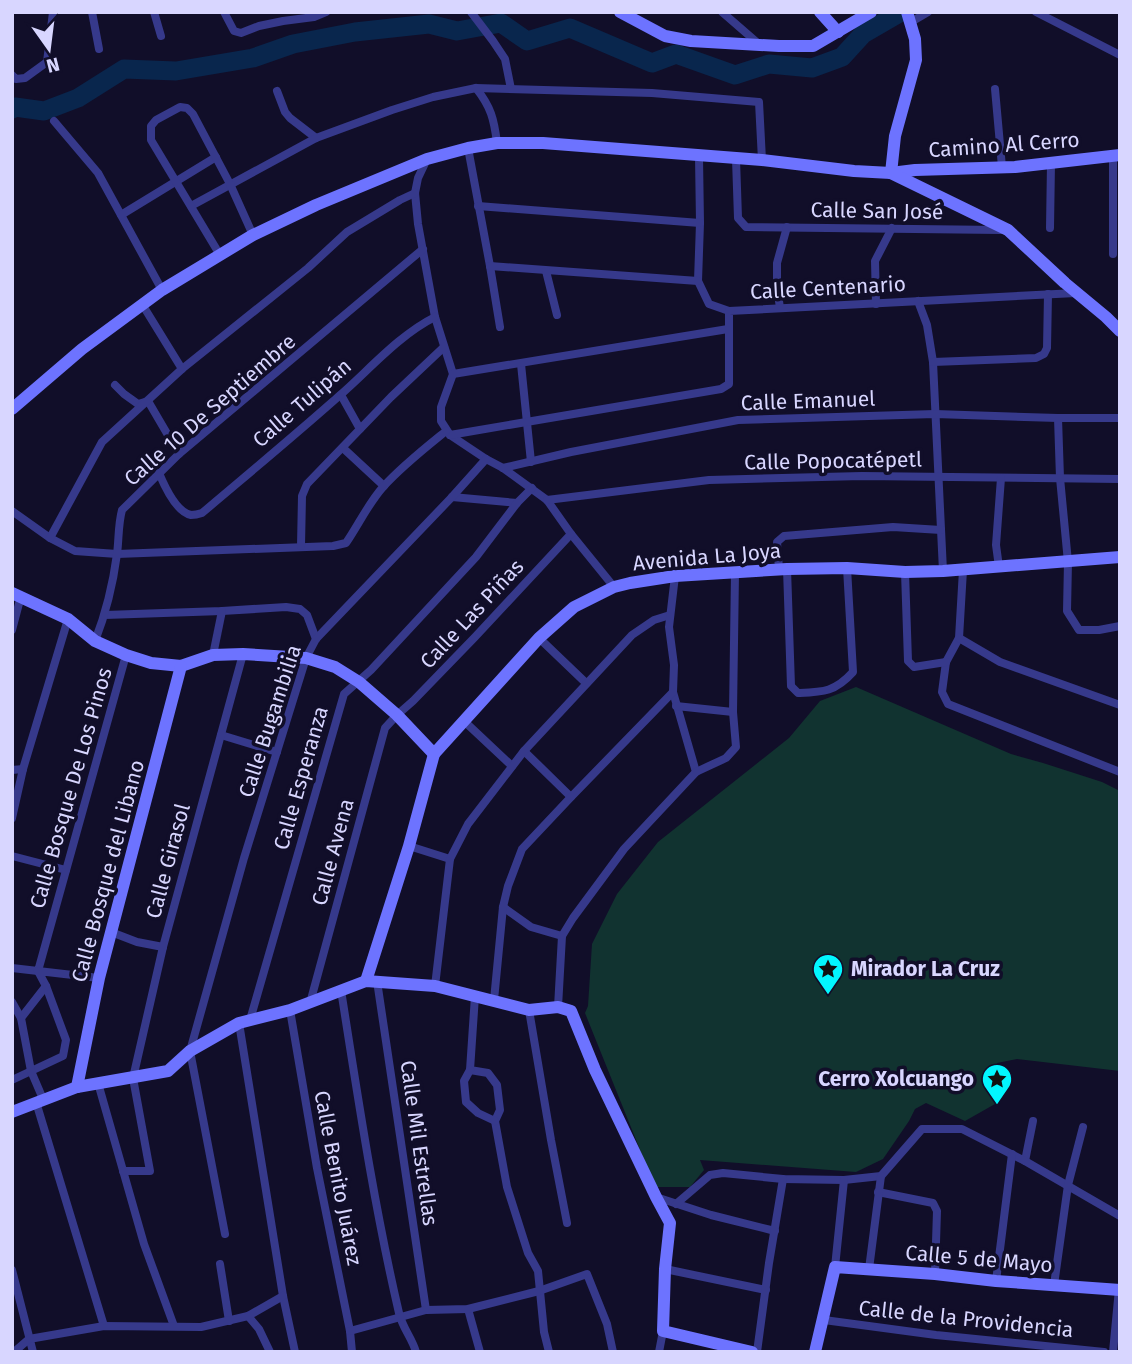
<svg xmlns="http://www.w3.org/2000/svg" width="1132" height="1364" font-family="'Fira Sans',sans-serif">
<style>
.grass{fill:#113330}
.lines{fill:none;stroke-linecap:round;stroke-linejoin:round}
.river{stroke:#09264d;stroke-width:19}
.street{stroke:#36398b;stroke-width:8}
.secondary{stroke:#6d73ff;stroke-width:12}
.labels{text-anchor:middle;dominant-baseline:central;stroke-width:7;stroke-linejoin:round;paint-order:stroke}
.street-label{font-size:21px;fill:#d8d6ff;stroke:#110e29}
.poi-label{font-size:21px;font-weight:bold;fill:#d8d6ff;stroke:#110e29;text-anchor:start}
</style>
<rect width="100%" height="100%" fill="#110e29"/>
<!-- grass -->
<polygon class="grass" points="856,687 1011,754 1043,763 1102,782 1120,791 1120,1071 1017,1059 997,1063 995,1104 965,1121 926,1103 915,1109 909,1121 883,1159 856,1172 700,1160 704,1170 690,1187 655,1187 585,1013 588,1006 592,944 617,894 658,842 789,738 820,701"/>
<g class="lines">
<!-- river -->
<polyline class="river" points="12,109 15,107 44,111 78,98 124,69 176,71 253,58 293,44 355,32 429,24 457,31 501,23 527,41 570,28 652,63 676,54 735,75 769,64 812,68 842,57 863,34 901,12"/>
<!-- street -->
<g class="street">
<polyline points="92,12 99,49"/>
<polyline points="154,12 161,36"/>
<polyline points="224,12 234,31 241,33 259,26 283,21 314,17 326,12"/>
<polyline points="471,12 493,41 505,59 511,89"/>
<polyline points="722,12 760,45"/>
<polyline points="1036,12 1120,55"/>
<polyline points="911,22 928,12"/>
<polyline points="12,75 16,79 25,78 47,62 53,12"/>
<path d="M476 88C491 107 494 119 497 143"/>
<polyline points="995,89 1002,167"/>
<polyline points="277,91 285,112 290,118 316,138"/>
<polyline points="54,121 98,173 162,290"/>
<polyline points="468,148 490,266 500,327"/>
<polyline points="699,157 700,223 698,281 709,304 729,311"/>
<polyline points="427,159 418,178 415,193 418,224 435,317 453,374 441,407 441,421 450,435 486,459 503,468 547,500 571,534 614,587"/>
<polyline points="736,159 738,218 746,227 1001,230"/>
<polyline points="191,206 316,138 392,110 433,97 476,88 652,93 759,102 762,160"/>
<polyline points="478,206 700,223"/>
<polyline points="121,215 216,157"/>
<polyline points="1050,228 1051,163"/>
<polyline points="1113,254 1113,156"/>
<polyline points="220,255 151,140 151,126 156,120 180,107 187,108 193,114 230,184 253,235"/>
<polyline points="490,266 698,281"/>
<polyline points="546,271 557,315"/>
<polyline points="918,301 927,325 933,362 943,571"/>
<polyline points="142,304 182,369"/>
<polyline points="876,304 875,261 892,228"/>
<polyline points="780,308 777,287 777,263 787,227"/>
<polyline points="933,362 1036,358 1044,354 1047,348 1048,294"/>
<polyline points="521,364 531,462"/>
<polyline points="453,374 728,329"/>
<polyline points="115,385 124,394 138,404 148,401 179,454"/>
<polyline points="341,395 360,429"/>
<polyline points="1058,418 1060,478 1068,562 1067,611 1079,630 1099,630 1120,626"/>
<polyline points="450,435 721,389 729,384 729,311 1076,293"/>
<polyline points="343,448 384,486"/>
<polyline points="503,468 571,452 738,420 935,414 1058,418 1120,418"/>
<path d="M159 473C164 485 176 512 191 515 194 515 199 514 202 513 248 474 294 436 339 396 369 370 399 335 435 317"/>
<polyline points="452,497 517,503"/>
<polyline points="547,500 709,480 862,476 1120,479"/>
<path d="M12 511 50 538 75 551 117 554 333 546 346 543C359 524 368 504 383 487 402 466 425 448 446 431"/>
<polyline points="50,538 102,442 182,369 308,268 347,232 400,200 415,193"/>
<polyline points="301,546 302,496 307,484 391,397 444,347"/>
<polyline points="999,567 996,545 1001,478"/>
<polyline points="779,569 777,542 784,536 893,527 941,530"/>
<path d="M787 569 791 686 798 693C823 692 835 692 853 672L847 568"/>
<polyline points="963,570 959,638 946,662 942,692 948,704 1120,772"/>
<polyline points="905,572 908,661 914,667 946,662"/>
<polyline points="105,615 222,611 286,607 300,609 307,615 316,639"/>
<polyline points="12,630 21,596"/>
<polyline points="539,638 586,683"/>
<polyline points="959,638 1000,662 1120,705"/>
<path d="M95 641C106 613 113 584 117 554 119 539 118 525 122 510L179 454 423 249"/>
<polyline points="213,655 222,611"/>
<polyline points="673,692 696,772"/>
<polyline points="676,706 733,712"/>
<polyline points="464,721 512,766"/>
<polyline points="221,735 277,752"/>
<polyline points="524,751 571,797"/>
<polyline points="12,770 23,769"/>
<polyline points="12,818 23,769 68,619"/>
<polyline points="409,846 450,859"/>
<polyline points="12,856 66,870"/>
<polyline points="503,907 531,927 562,936"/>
<polyline points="111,932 137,942 163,947"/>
<polyline points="12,968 38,971 126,655"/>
<polyline points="377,981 426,1310"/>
<polyline points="435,986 450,859 468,824 524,751 632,635 654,620 670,615"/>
<path d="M341 990C358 1098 374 1206 399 1313 402 1327 412 1338 416 1352"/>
<polyline points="475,996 470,1070 488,1073 497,1085 500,1110 495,1121 507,1187 528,1253 538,1271 544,1332 549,1352"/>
<polyline points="494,1000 503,907 508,886 522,849 571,797 673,692 674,665 669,627 675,576"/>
<polyline points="12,1002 21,1018"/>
<polyline points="310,1003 385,728 397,715 413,701 475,637 571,534"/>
<polyline points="558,1007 562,936 573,918 624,849 696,772 726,758 736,747 733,712 735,573"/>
<polyline points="290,1010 317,1168 350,1331 352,1352"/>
<polyline points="529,1010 551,1140 567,1223"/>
<polyline points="250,1020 344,694 371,670 476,557 517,503 532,488"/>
<polyline points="239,1023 283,1296 295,1352"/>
<polyline points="470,1070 464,1081 466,1102 478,1113 495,1121"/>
<polyline points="12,1080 63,1056 66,1040 46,986 38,971 99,978"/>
<polyline points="98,1083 144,1244 174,1326"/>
<polyline points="43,1099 31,1071 21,1018 46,986"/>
<polyline points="36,1102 104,1326"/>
<polyline points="1025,1161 1033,1121"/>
<polyline points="123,1171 150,1171 133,1078 163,947 243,654"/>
<polyline points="878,1192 933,1203 937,1211 935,1274"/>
<polyline points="656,1197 711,1215 775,1231"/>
<polyline points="676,1204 710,1175 723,1173 783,1179 844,1180 881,1176 922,1129 962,1129 1025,1161 1120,1216"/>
<polyline points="225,1234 190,1051 244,858 306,658 316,639 452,497 486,459"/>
<polyline points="220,1264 229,1321"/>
<polyline points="835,1267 844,1180"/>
<polyline points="665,1269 766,1290"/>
<polyline points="869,1269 881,1176"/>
<polyline points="12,1270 33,1352"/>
<polyline points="996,1281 1012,1154"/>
<polyline points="1054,1285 1068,1185 1083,1127"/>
<polyline points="468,1309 480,1352"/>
<polyline points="248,1316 259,1329 270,1352"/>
<polyline points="824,1320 936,1335 1104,1352"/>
<polyline points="350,1331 426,1310 468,1309 539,1291 587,1274 607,1324 613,1352"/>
<polyline points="14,1352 29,1339 104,1326 201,1327 248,1316 283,1296"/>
<polyline points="659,1352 663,1331"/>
<polyline points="757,1352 769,1263 783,1179"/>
<polyline points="1113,1352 1119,1289"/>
</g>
<!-- secondary -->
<g class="secondary">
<polyline points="620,12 665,36 691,41 779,46 813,46 871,12"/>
<polyline points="820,12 838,32"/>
<polyline points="891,173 915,170 1015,167 1120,155"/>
<polyline points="891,173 895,136 916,60 915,39 907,12"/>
<polyline points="12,409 82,349 162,290 253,235 316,205 427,159 468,148 497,143 543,143 762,160 854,171 891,173 1008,230 1065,283 1106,317 1120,331"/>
<polyline points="12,593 68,619 95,641 126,655 151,663 181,666 213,655 243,654 306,658 335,667 359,682 397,715 434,754"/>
<polyline points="366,981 409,846 434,754 539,638 574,607 614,587 630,583 675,576 787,569 847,568 905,572 943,571 1120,557"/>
<polyline points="77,1087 99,978 181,666"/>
<polyline points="12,1112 77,1087 168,1071 190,1051 239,1023 290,1010 366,981 435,986 529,1010 558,1007 571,1011 595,1070 656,1197 670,1223 665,1269 663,1331 752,1352"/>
<polyline points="815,1352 835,1267 935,1274 996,1281 1120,1290"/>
</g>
</g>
<!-- icons -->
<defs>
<g id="sight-pin" transform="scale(1.575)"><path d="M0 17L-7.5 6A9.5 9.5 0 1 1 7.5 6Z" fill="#02f6ff" stroke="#110e29"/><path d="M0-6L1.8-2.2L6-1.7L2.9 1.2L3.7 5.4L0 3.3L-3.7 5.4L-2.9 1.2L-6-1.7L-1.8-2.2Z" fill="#111"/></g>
</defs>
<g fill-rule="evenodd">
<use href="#sight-pin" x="828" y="969"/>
<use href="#sight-pin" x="997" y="1079"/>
</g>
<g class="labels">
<!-- street labels -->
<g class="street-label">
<text transform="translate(1004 145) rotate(-4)">Camino Al Cerro</text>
<text transform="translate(877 211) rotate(1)">Calle San José</text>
<text transform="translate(828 288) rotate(-3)">Calle Centenario</text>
<text transform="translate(808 401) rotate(-2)">Calle Emanuel</text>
<text transform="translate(302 403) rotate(-41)">Calle Tulipán</text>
<text transform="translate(210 410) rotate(-41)">Calle 10 De Septiembre</text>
<text transform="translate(833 461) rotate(-1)">Calle Popocatépetl</text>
<text transform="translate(707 557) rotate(-5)">Avenida La Joya</text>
<text transform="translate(472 614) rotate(-47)">Calle Las Piñas</text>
<text transform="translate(270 721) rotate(-72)">Calle Bugambilia</text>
<text transform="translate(301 778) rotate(-74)">Calle Esperanza</text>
<text transform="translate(71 788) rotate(-74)">Calle Bosque De Los Pinos</text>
<text transform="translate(333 852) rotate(-75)">Calle Avena</text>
<text transform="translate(168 861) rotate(-75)">Calle Girasol</text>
<text transform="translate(108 871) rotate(-75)">Calle Bosque del Libano</text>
<text transform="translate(419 1143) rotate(82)">Calle Mil Estrellas</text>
<text transform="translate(338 1178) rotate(79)">Calle Benito Juárez</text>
<text transform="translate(979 1259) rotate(5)">Calle 5 de Mayo</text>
<text transform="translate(966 1319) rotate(6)">Calle de la Providencia</text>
</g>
<!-- poi labels -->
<g class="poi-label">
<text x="851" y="969">Mirador La Cruz</text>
<text x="974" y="1079" text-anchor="end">Cerro Xolcuango</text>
</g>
</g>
<!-- border -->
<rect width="1132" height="1364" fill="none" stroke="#d8d6ff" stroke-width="28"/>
<!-- north arrow -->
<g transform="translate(49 49) rotate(166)" stroke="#110e29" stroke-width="5" paint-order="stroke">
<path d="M0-5L12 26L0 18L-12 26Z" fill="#d8d6ff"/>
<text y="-10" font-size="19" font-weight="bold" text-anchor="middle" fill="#d8d6ff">N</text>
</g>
</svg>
